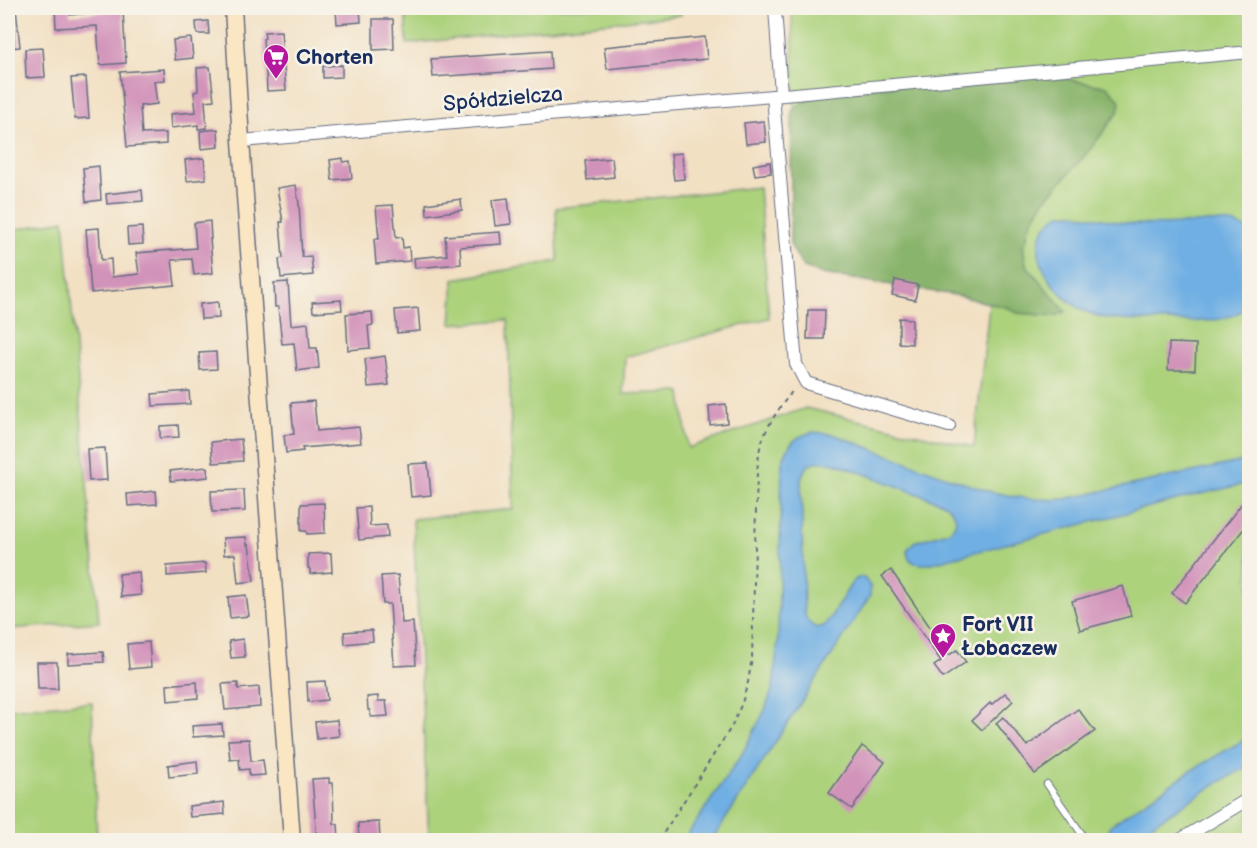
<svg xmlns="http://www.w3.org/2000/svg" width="1257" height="848" font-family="'Balsamiq Sans',sans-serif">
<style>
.green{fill:#acd27c;stroke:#64806d;stroke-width:1.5}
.forest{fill:#89b46c;stroke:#527265;stroke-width:1.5}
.water{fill:#70afe3;stroke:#466fa0;stroke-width:1.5}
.building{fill:#d293ba}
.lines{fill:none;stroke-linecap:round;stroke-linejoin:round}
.lane-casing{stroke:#666d81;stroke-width:8}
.street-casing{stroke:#666d81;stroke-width:14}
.secondary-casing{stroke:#666d81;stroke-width:19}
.path{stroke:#666d81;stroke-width:2;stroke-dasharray:4.5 4.5;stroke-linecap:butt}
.lane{stroke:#fff;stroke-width:6}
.street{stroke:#fff;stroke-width:12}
.secondary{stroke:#fbe6c3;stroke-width:16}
.labels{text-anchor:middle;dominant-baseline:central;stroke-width:5;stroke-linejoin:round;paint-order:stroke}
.poi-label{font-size:21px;font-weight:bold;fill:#1b2f5e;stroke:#f7f3e8;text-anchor:start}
.street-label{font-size:21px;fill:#1b2f5e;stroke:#f7f3e8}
</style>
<rect width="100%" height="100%" fill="#f7f3e8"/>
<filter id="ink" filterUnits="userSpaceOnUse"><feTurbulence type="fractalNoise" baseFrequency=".0167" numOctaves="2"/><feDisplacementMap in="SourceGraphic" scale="12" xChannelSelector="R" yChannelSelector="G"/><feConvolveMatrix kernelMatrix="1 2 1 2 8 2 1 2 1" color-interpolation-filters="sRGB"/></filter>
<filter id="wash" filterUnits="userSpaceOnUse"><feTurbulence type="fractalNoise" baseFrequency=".008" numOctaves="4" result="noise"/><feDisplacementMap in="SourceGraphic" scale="24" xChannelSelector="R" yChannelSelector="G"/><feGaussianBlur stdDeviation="1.35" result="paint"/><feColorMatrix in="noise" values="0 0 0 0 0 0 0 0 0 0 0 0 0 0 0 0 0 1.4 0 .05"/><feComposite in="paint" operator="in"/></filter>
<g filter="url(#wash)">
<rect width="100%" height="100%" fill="#f2e0c3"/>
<!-- green -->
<g class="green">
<polygon points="405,8 681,8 681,15 407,44"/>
<polygon points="792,8 1249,8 1249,840 429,840 413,519 513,509 508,320 451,324 454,279 558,261 556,208 759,187 769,318 625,357 623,394 681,392 688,448 806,408 974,447 992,277 797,242"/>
<polygon points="64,220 99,622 8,629 8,231"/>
<polygon points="92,702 97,840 8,840 8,709"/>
</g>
<!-- forest -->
<polygon class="forest" points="1044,75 1108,87 1120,101 1118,112 1089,151 1043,202 1028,228 1027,238 1023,246 1026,265 1066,312 1054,316 1017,313 1009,308 955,295 822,274 802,266 790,244 792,111 802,103 827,91"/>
<!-- water -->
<g class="water">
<path d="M1074 213C1094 217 1114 222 1134 224 1150 225 1166 225 1181 224 1201 223 1233 217 1250 231L1249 306C1226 324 1199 322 1171 321 1144 320 1114 323 1089 313 1060 301 1026 261 1044 229 1048 223 1053 217 1061 214 1065 213 1070 213 1074 213Z"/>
<path d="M813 432 824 433 836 435C866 447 896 458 926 469 974 487 1012 503 1065 499L1249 460V483L1192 496 932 563C920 565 907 565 907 550L914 542 948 532C961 523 956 512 945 504L838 464C819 460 806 458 801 480L804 610C806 622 815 634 827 623L853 581 860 577 864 578 870 586V596L712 840H684L742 754 765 710 773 687 778 640 782 462C789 444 793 437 813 432Z"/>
<path d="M1249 737V766L1214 785 1128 840H1112C1109 834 1108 831 1111 825L1192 770Z"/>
</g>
<g id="blocks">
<!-- building -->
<g class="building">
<polygon points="8,8 16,8 20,47 8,48"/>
<polygon points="55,8 70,8 70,15 123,10 126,63 100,65 97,26 56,28"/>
<polygon points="360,8 361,22 337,24 336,9"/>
<polygon points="373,19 393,19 394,49 373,50"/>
<polygon points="208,21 209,34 197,34 196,22"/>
<polygon points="281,31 286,90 267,91 265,52 264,52 263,39 265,38 264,32"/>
<polygon points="705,37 707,59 607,69 604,47"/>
<polygon points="191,38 193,58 175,60 173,40"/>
<polygon points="43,48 45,77 26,78 25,49"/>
<polygon points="550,51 551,69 433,77 431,59"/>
<polygon points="342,65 342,77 323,78 323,66"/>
<polygon points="210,67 214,100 205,101 207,128 198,129 198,125 171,128 170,114 196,112 194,92 198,91 197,68"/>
<polygon points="164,69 165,80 154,81 157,104 140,106 142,134 166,133 166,144 127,147 120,72"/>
<polygon points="86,77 89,118 75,119 71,78"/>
<polygon points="764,121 766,142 746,144 744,123"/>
<polygon points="218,129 219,147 201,149 200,131"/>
<polygon points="682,153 684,179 674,180 671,154"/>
<polygon points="204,158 206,179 187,181 185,160"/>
<polygon points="343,158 343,162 350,161 352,178 332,180 330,160"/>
<polygon points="612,158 614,177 587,180 585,161"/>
<polygon points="770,162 771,173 755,175 753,165"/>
<polygon points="99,166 101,200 86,202 83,168"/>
<polygon points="296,185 299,204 302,257 311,256 313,275 281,278 279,259 283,258 280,222 283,222 277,188"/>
<polygon points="142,190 143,201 107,204 106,194"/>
<polygon points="508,198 511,224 495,226 492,200"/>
<polygon points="461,199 462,210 427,215 426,204"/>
<polygon points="393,205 396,238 402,237 403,248 409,247 410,261 376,264 374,239 379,239 376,206"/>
<polygon points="210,221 211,239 210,239 213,273 194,275 192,259 172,260 175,285 91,293 86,229 99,228 101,260 111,259 112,277 139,274 136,253 196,248 194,223"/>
<polygon points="142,227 143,244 128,245 127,228"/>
<polygon points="500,232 501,244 460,247 461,264 415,268 414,258 447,255 445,236"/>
<polygon points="895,280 918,285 915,300 892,295"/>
<polygon points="288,282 291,325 308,323 310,348 317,348 319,368 297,371 294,343 282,344 278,307 275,307 274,283"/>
<polygon points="341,300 342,310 313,312 312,302"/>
<polygon points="218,302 219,318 201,319 200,304"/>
<polygon points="418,308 420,331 397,333 395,310"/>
<polygon points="808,310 825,310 824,339 807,339"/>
<polygon points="372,312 373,325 368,326 370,348 348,350 346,314"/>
<polygon points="899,318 912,319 912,344 899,343"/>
<polygon points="1169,343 1196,344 1195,370 1168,370"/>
<polygon points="216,352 217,369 200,370 199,353"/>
<polygon points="385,356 389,385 368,387 365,359"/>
<polygon points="189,391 190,404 153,406 152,394"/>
<polygon points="314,401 317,431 359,427 361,443 302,448 303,451 286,453 284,435 294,434 291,403"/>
<polygon points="726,404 727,423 710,425 709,406"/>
<polygon points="178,425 179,437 160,438 160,426"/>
<polygon points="241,439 243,461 213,463 211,442"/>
<polygon points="105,448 107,480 89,481 87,449"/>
<polygon points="428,463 431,495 411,497 408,464"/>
<polygon points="207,467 208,477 171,481 170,471"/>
<polygon points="244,490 245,511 212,512 211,491"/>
<polygon points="156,491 157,504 128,506 127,494"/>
<polygon points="1250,493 1250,521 1185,603 1172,593"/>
<polygon points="324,503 325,533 307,534 306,531 301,531 301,504"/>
<polygon points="369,507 370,526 387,525 388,537 359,540 356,508"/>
<polygon points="246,537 247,545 249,545 254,581 238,583 235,554 224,555 223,538"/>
<polygon points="331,553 332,572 310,574 310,568 308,568 308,554"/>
<polygon points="205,563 206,573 167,576 167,566"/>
<polygon points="891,570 949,655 957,650 966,662 943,678 934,666 941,661 882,576"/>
<polygon points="139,572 141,595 121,597 119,574"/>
<polygon points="398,575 402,623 413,622 416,665 394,666 390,604 383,604 381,576"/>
<polygon points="1123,586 1131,616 1080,630 1072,601"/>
<polygon points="246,595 249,616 230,618 228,597"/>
<polygon points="372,630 373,641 345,644 344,632"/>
<polygon points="243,639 245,657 231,658 229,641"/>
<polygon points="149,642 151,667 129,669 127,644"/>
<polygon points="103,652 104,662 68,664 68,654"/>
<polygon points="37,662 57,662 58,689 38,689"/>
<polygon points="325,681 327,700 308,702 307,682"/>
<polygon points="197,682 198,698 168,701 167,685"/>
<polygon points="238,683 238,689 259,687 260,707 225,710 222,684"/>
<polygon points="1005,693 1013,701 982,730 972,720 990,703 991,705"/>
<polygon points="378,696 378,701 386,701 388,716 371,717 370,710 368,710 367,697"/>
<polygon points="1078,709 1095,731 1035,774 996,723 1003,717 1027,746"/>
<polygon points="337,720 339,736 317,739 315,722"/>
<polygon points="222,724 223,735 193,737 192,726"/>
<polygon points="249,739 251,761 263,760 265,775 249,776 249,769 240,770 239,759 230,760 228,740"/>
<polygon points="862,746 885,762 852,809 829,793"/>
<polygon points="197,761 198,774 169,777 168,765"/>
<polygon points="329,778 329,783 333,783 334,824 338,824 339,840 317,840 312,779"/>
<polygon points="224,802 225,814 190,817 189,806"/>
<polygon points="379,822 380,840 359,840 358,823"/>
</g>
</g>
</g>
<g filter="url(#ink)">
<use href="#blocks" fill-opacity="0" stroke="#666d81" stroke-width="1.5"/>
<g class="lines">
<!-- lane casing -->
<g class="lane-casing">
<polyline id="lane" points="1047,784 1086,840"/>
</g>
<!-- street casing -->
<g class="street-casing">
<g id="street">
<polyline points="775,8 781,94"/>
<polyline points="773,96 796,364 806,383 949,426"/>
<polyline points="241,141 773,96 1250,52"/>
<polyline points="1180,840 1250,798"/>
</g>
</g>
<!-- secondary casing -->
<g class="secondary-casing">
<polyline id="secondary" points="233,8 241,141 292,840"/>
</g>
<!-- path -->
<path class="path" d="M659 840 732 726 742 703 748 682 752 658 757 472C758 464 758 456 760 448 766 425 780 407 794 389"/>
<!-- lane -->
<use href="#lane" class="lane"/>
<!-- street -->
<use href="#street" class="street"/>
<!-- secondary -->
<use href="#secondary" class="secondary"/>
</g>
</g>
<!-- icons -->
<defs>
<g id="supermarket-pin" transform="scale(1.35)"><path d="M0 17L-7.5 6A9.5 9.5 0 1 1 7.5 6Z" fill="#b5179e" stroke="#f7f3e8"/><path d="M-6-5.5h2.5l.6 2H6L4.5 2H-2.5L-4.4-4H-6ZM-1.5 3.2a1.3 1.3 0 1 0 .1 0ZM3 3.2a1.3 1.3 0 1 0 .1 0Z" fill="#fff"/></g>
<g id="sight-pin" transform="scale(1.35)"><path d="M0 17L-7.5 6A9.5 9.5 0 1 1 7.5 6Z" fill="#b5179e" stroke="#f7f3e8"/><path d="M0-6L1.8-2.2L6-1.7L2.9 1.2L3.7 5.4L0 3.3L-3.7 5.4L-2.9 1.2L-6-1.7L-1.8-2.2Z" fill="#fff"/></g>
</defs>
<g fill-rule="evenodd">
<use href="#supermarket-pin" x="276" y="57"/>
<use href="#sight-pin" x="943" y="636"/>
</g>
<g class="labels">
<!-- poi labels -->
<g class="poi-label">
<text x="296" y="57">Chorten</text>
<text x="962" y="624">Fort VII<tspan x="962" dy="24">Łobaczew</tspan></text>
</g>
<!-- street labels -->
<g class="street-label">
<text transform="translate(503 99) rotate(-5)">Spółdzielcza</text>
</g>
</g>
<!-- margin -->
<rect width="1257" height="848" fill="none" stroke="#f7f3e8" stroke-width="30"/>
</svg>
